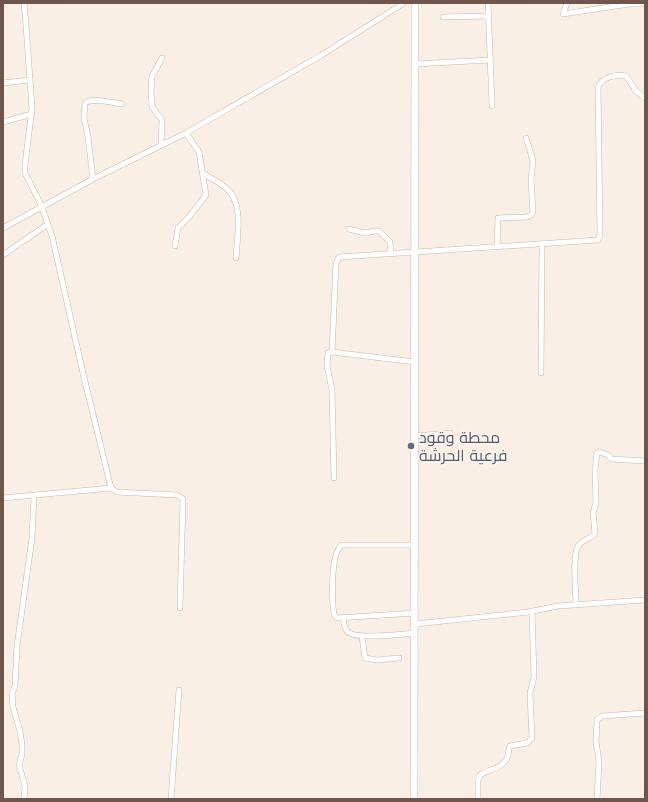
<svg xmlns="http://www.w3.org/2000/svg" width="648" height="802" font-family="Jost,Cairo,sans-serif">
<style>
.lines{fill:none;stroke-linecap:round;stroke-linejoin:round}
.street-casing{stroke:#cab6ac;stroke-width:6}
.secondary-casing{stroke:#cfb7ac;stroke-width:8}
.street{stroke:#fff;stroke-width:5}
.secondary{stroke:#fff;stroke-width:7}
.service-dot{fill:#5c6f8a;stroke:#fdf3ea;stroke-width:1.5}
.labels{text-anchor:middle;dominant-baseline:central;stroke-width:3.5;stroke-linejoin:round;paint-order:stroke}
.service-label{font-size:16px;fill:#4e5e75;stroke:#fdf3ea;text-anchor:start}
</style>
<rect width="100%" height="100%" fill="#faefe4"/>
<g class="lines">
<!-- street casing -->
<g class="street-casing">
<g id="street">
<polyline points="24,3 26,25 32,108 25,165 25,173 42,207 52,236 83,373 111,488 117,492 177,495 183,499 180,608"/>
<polyline points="488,3 492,106"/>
<polyline points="567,3 563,14 629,4 645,4"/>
<polyline points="443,17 488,16"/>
<polyline points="415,64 490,60"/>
<polyline points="3,83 30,80"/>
<polyline points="3,122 32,114"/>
<polyline points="161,145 162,120 152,107 151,91 152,76 162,58"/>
<path d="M203 173C211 179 220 182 227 189 244 203 237 237 236 258"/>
<path d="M93 179 88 137 84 118 85 103C93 97 112 103 122 104"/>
<polyline points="3,228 93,179 186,133 320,56 404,3"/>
<polyline points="349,229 365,233 375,231 379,231 390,242 391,253"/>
<polyline points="175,246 178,228 189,217 206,195 199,152 186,133"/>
<polyline points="497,247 498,218 527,217 531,215 533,212 531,180 533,160 526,138"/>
<polyline points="3,255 48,224"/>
<path d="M332 352 336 263 339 257 598 240 600 235 598 87C602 77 616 74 626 76L636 91 645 98"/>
<polyline points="541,373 542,244"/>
<polyline points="415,436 450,433"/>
<polyline points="334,478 332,390 327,366 328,353 332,352 415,362"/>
<polyline points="3,498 111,488"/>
<path d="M414 545H342C330 553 332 601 334 615L337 618 415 613"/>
<path d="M576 605C576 591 572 558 578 546 582 539 591 540 595 533L593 513 596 503 595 470 597 453 600 452 608 455 611 459 645 461"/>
<path d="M343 618C344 623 344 629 348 632 357 640 402 634 415 633"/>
<polyline points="415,624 528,612 558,606 645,600"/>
<polyline points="362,636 365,658 377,660 399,658"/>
<polyline points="24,799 25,786 19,765 22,754 22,745 20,731 13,707 12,694 15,686 17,646 32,538 34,496"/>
<polyline points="171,799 179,690"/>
<path d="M478 799V780L480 775C489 769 502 769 507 758 509 754 508 750 510 746L527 743 532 738 530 693 534 677 532 611"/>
<polyline points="597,799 599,762 596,741 597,720 602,716 645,713"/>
</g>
</g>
<!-- secondary casing -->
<g class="secondary-casing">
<polyline id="secondary" points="414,799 415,3"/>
</g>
<!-- street -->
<use href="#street" class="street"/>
<!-- secondary -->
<use href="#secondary" class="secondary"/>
</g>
<!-- markers -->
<circle class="service-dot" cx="411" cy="446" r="4"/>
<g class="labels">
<!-- service labels -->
<g class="service-label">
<text x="419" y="437">محطة وقود<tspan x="419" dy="18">فرعية الحرشة</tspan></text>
</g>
</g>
<!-- border -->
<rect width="648" height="802" fill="none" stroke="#70554c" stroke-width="8"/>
</svg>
